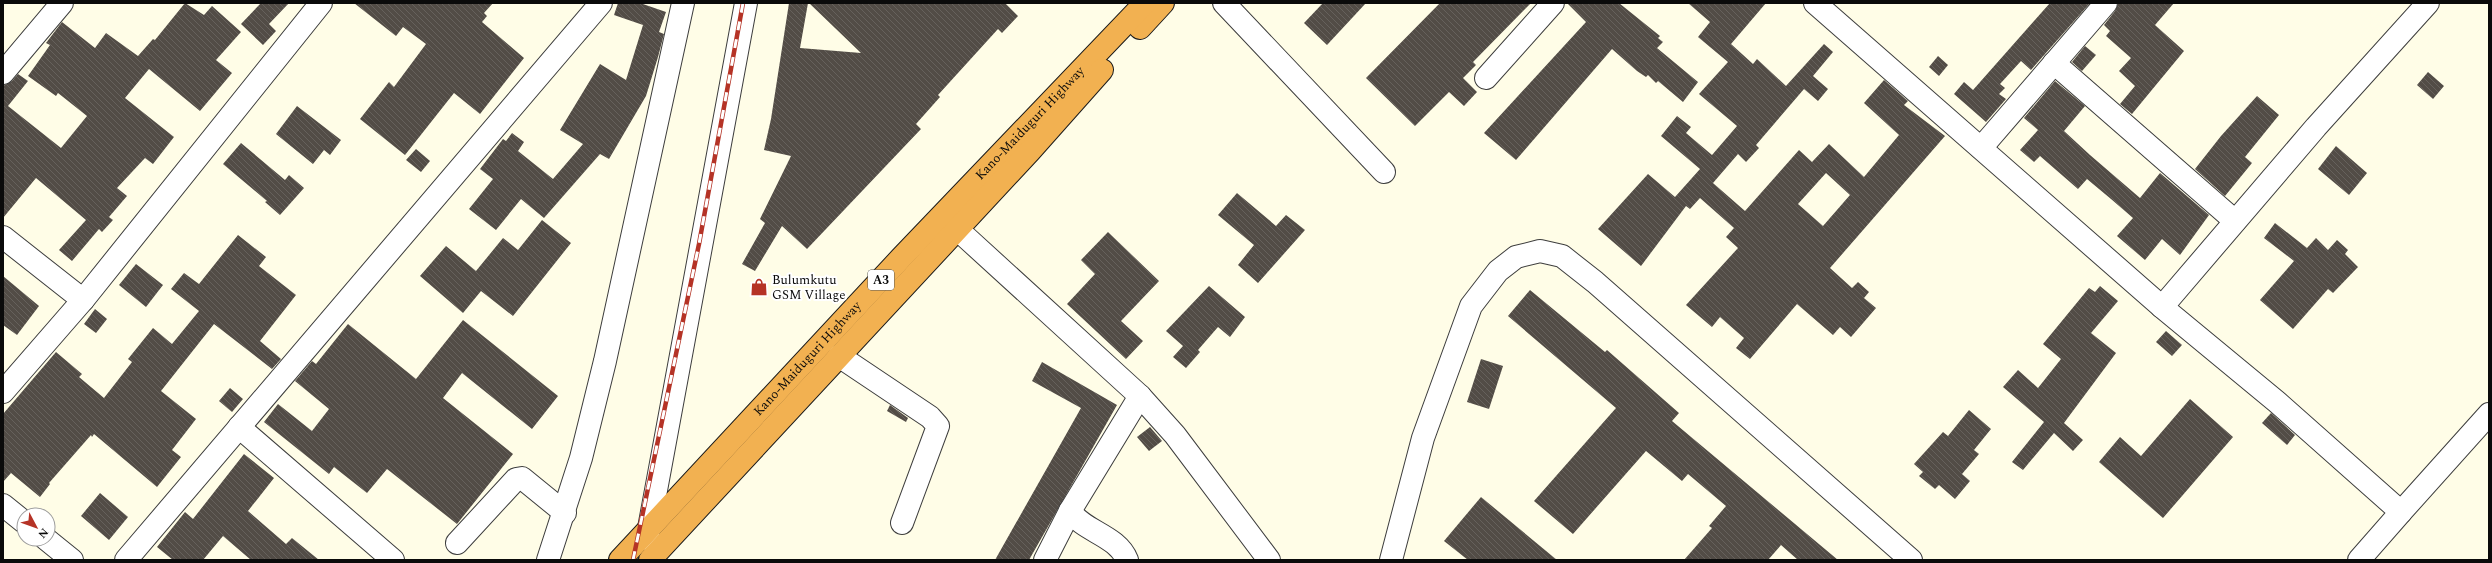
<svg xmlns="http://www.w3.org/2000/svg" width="2492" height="563" font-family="Spectral,serif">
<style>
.building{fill:url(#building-back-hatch);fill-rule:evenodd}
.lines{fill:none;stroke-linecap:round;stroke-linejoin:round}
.minor-casing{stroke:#3d3d3d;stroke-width:24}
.highway-casing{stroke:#1b1b1b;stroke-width:24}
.minor{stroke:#fff;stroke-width:22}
.highway{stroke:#f2b151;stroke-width:22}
.rail-casing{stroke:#b53326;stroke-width:4.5}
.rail{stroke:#fff;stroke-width:3;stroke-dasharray:9;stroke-linecap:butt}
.labels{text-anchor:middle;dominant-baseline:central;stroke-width:4;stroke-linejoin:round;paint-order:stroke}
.shield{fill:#fff;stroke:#545454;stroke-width:1}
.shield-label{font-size:12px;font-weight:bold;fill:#0a0a0a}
.street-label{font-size:13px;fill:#0a0a0a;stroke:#fff}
.poi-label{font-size:13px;fill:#0a0a0a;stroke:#fff;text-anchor:start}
</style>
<defs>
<pattern id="building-back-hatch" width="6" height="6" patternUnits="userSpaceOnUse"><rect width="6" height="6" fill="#524c46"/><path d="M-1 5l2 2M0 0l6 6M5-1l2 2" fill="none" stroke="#66615c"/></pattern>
</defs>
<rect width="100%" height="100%" fill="#fffde7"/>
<!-- building -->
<g class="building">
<polygon points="185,3 204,15 212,6 241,32 216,60 232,73 200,111 149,69 125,98 174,137 153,164 145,158 117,188 127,196 109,217 113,220 102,232 99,229 72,261 59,250 86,220 36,178 3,218 3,86 12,81 18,74 28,81 8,106 61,148 87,116 58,93 56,96 28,76 50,45 46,43 62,22 95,48 106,33 138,56 153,39 155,40"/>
<polygon points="261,3 289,3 269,24 276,31 263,45 241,24"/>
<polygon points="354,3 493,3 484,13 487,16 482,22 524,58 480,114 454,93 405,155 360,119 389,82 394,87 426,44 403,27 396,36"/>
<polygon points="618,3 640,3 666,12 659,32 664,34 658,57 646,96 609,159 600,154 544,218 521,199 496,230 469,209 493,179 480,169 503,139 506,141 512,133 524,142 518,151 553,179 583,144 560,130 600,64 626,80 643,25 614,15"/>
<polygon points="789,3 808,3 800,48 861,53 809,3 1005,3 1018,16 1002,33 998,29 938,95 940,97 916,124 921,129 807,249 782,226 755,271 742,264 765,223 760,219 791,156 764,150 771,119"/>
<polygon points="1323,3 1366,3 1327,45 1304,23"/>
<polygon points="1440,3 1531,3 1473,62 1476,65 1463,78 1477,92 1464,106 1449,92 1415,126 1366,78"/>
<polygon points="1567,3 1619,3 1660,36 1658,38 1663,42 1657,48 1698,82 1683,102 1658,81 1656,83 1648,75 1646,77 1637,71 1612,49 1516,160 1484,133 1586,22"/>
<path d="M1688 3H1766L1731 44 1753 64 1757 59 1786 86 1824 44 1833 52 1813 76 1828 89 1818 101 1804 89 1756 145 1759 148 1746 162 1738 154 1713 183 1745 211 1799 150 1812 162 1829 144 1864 177 1899 135 1864 103 1884 80 1908 101 1904 105 1945 136 1830 268 1852 288 1858 282 1869 292 1864 298 1876 308 1851 337 1840 327 1833 335 1797 304 1750 359 1736 348 1744 338 1720 317 1712 327 1686 305 1738 248 1726 237 1734 228 1700 198 1690 209 1686 206 1641 266 1598 229 1648 174 1675 197 1700 169 1661 136 1677 116 1691 127 1686 133 1712 155 1737 126 1699 94 1728 62 1698 37 1710 22ZM1826 173 1850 195 1823 226 1798 204Z"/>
<polygon points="2050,3 2090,3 2031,70 2021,61 2000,84 2005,88 1999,94 2006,99 1986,122 1954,94 1964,82 1973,90"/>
<polygon points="2118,3 2174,3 2155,25 2184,51 2132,114 2120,104 2135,86 2119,71 2131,58 2106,36 2110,31 2104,25 2115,11"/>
<polygon points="2085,46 2096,55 2082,71 2072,62"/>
<polygon points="1938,56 1948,65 1939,76 1929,67"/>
<polygon points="2428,72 2444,86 2433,99 2417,85"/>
<polygon points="2055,81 2085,106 2064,131 2090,155 2140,198 2160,173 2209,215 2180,255 2162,239 2145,260 2117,236 2133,218 2111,199 2087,179 2078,189 2040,156 2034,162 2020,150 2038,130 2024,118"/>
<polygon points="2257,96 2279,115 2245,157 2252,163 2225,196 2195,169 2221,136"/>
<polygon points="297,106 341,140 330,155 324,150 313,164 276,134"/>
<polygon points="241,143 285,180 289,175 304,188 280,215 265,202 267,201 223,164"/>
<polygon points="2336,146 2367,173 2349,195 2318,169"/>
<polygon points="416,149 430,161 421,172 406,160"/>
<polygon points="1237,193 1276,226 1286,215 1305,230 1258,283 1238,265 1254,245 1218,215"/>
<polygon points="542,220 571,243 513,316 481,291 463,313 420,276 446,246 476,271 503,238 518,250"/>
<polygon points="2275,223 2307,248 2316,238 2328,250 2337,240 2348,250 2345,254 2358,267 2333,293 2328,289 2293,329 2260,300 2294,261 2264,238"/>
<polygon points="1108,232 1159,281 1121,321 1143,341 1126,359 1067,304 1095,274 1081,260"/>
<polygon points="238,235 266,257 259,266 296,295 260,341 281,359 272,369 214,324 161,391 196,419 172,450 181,457 157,487 94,434 92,437 91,435 49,483 50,484 40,497 11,473 3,482 3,414 56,352 82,374 79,377 104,398 132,362 128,359 153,328 172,344 199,311 171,289 184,273 199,284"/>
<polygon points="136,264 163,285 146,307 119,285"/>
<polygon points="3,276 39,306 17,335 3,325"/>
<polygon points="1209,286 1245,317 1230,337 1218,327 1198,350 1200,352 1186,368 1173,357 1183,346 1166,331"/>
<polygon points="2100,286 2118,301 2091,333 2116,353 2064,423 2083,440 2073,451 2054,433 2023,470 2012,462 2044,422 2003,387 2018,370 2038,388 2061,359 2043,344 2089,288 2095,292"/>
<polygon points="1530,290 1605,352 1607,350 1679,413 1672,421 1838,560 1798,560 1781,545 1768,560 1684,560 1712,528 1709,526 1726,506 1688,474 1682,481 1646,451 1573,534 1534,501 1616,408 1508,316"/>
<polygon points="95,309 107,319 96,333 84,324"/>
<polygon points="463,320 558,396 532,429 462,373 443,398 513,454 457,524 387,469 367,493 334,467 329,474 264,422 278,404 312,431 329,409 295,381 312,361 316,364 348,324 416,379"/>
<polygon points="2166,331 2182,345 2172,356 2156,342"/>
<polygon points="1481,359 1503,366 1489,409 1467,402"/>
<polygon points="1042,362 1117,405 1029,560 995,560 1081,408 1032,381"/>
<polygon points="230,388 243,399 232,412 219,401"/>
<polygon points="2190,399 2233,437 2163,518 2099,462 2120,437 2141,456"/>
<polygon points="890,405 908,418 906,422 887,411"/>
<polygon points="1969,410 1991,429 1974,450 1979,454 1962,474 1970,481 1955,499 1939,485 1935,489 1919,476 1923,472 1914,464 1943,432 1948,436"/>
<polygon points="2271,413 2295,435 2287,445 2262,423"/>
<polygon points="1150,427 1162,441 1149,451 1137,437"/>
<polygon points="244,454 274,478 248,511 286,544 292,538 319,560 251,560 223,536 203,560 173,560 157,547 185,512 193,519"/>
<polygon points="100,493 128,517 109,540 81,516"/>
<polygon points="1481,497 1557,560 1468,560 1444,541"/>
</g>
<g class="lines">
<!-- minor casing -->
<g class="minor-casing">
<g id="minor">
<polyline points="1224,3 1384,172"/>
<polyline points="1815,3 2162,307"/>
<polyline points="2054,63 2235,221"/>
<polyline points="3,73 62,3"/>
<polyline points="1486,78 1553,3"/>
<polyline points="1981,148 2106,3"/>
<polyline points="957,229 1140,396 1175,435 1269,560"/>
<polyline points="3,237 83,300"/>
<polyline points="839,356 930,417 938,426 902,523"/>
<polyline points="3,392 83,300 321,3"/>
<polyline points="239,427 393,560"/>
<polyline points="3,505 24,522"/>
<path d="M1070 511C1084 532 1117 535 1127 560"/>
<polyline points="2401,512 2489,414"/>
<polyline points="46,539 72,560"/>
<polyline points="647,539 746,3"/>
<polyline points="457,543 516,479 522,478 565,513"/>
<polyline points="126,560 601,3"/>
<polyline points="548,560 581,458 605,361 683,3"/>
<polyline points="1045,560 1070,511 1140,396"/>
<polyline points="1391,560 1423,438 1471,306 1498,271 1516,257 1540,251 1562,256 1595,282 1911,560"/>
<polyline points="2359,560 2401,512 2277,402 2162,307 2316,127 2428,3"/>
</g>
</g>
<!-- highway casing -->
<g class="highway-casing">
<g id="highway">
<polyline points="1140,28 1163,3"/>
<path id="s1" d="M620 560 901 258 1145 3"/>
<polyline points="650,560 1030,151 1102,70"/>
</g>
</g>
<!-- minor -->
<use href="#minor" class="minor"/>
<!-- highway -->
<use href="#highway" class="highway"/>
<!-- rail casing -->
<g class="rail-casing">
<polyline id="rail" points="633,560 699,244 743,3"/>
</g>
<!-- rail -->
<use href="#rail" class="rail"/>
</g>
<!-- icons -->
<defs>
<g id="shop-bare" transform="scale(1.38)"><path d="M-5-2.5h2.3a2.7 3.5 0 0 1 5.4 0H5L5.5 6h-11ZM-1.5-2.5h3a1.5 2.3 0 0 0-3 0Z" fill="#b53326" stroke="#fff" stroke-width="2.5" paint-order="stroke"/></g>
</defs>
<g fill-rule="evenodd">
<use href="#shop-bare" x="759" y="287"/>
</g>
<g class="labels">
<!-- shield labels -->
<rect class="shield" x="868" y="270" width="26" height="20" rx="3"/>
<g class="shield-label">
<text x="881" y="280">A3</text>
</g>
<!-- street labels -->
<g class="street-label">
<text stroke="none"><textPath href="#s1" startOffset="599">Kano-Maiduguri Highway</textPath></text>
<text stroke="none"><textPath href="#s1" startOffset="275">Kano-Maiduguri Highway</textPath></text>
</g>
<!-- poi labels -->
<g class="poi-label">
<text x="772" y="280">Bulumkutu<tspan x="772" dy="15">GSM Village</tspan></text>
</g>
</g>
<!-- border -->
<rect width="2492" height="563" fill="none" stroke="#0a0a0a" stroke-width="8"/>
<!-- north arrow -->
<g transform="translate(36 527) rotate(131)"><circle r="19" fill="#ffffff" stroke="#9d9d9d"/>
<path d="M0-3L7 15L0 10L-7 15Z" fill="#b53326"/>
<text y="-6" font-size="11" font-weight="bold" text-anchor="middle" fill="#0a0a0a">N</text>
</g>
</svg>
